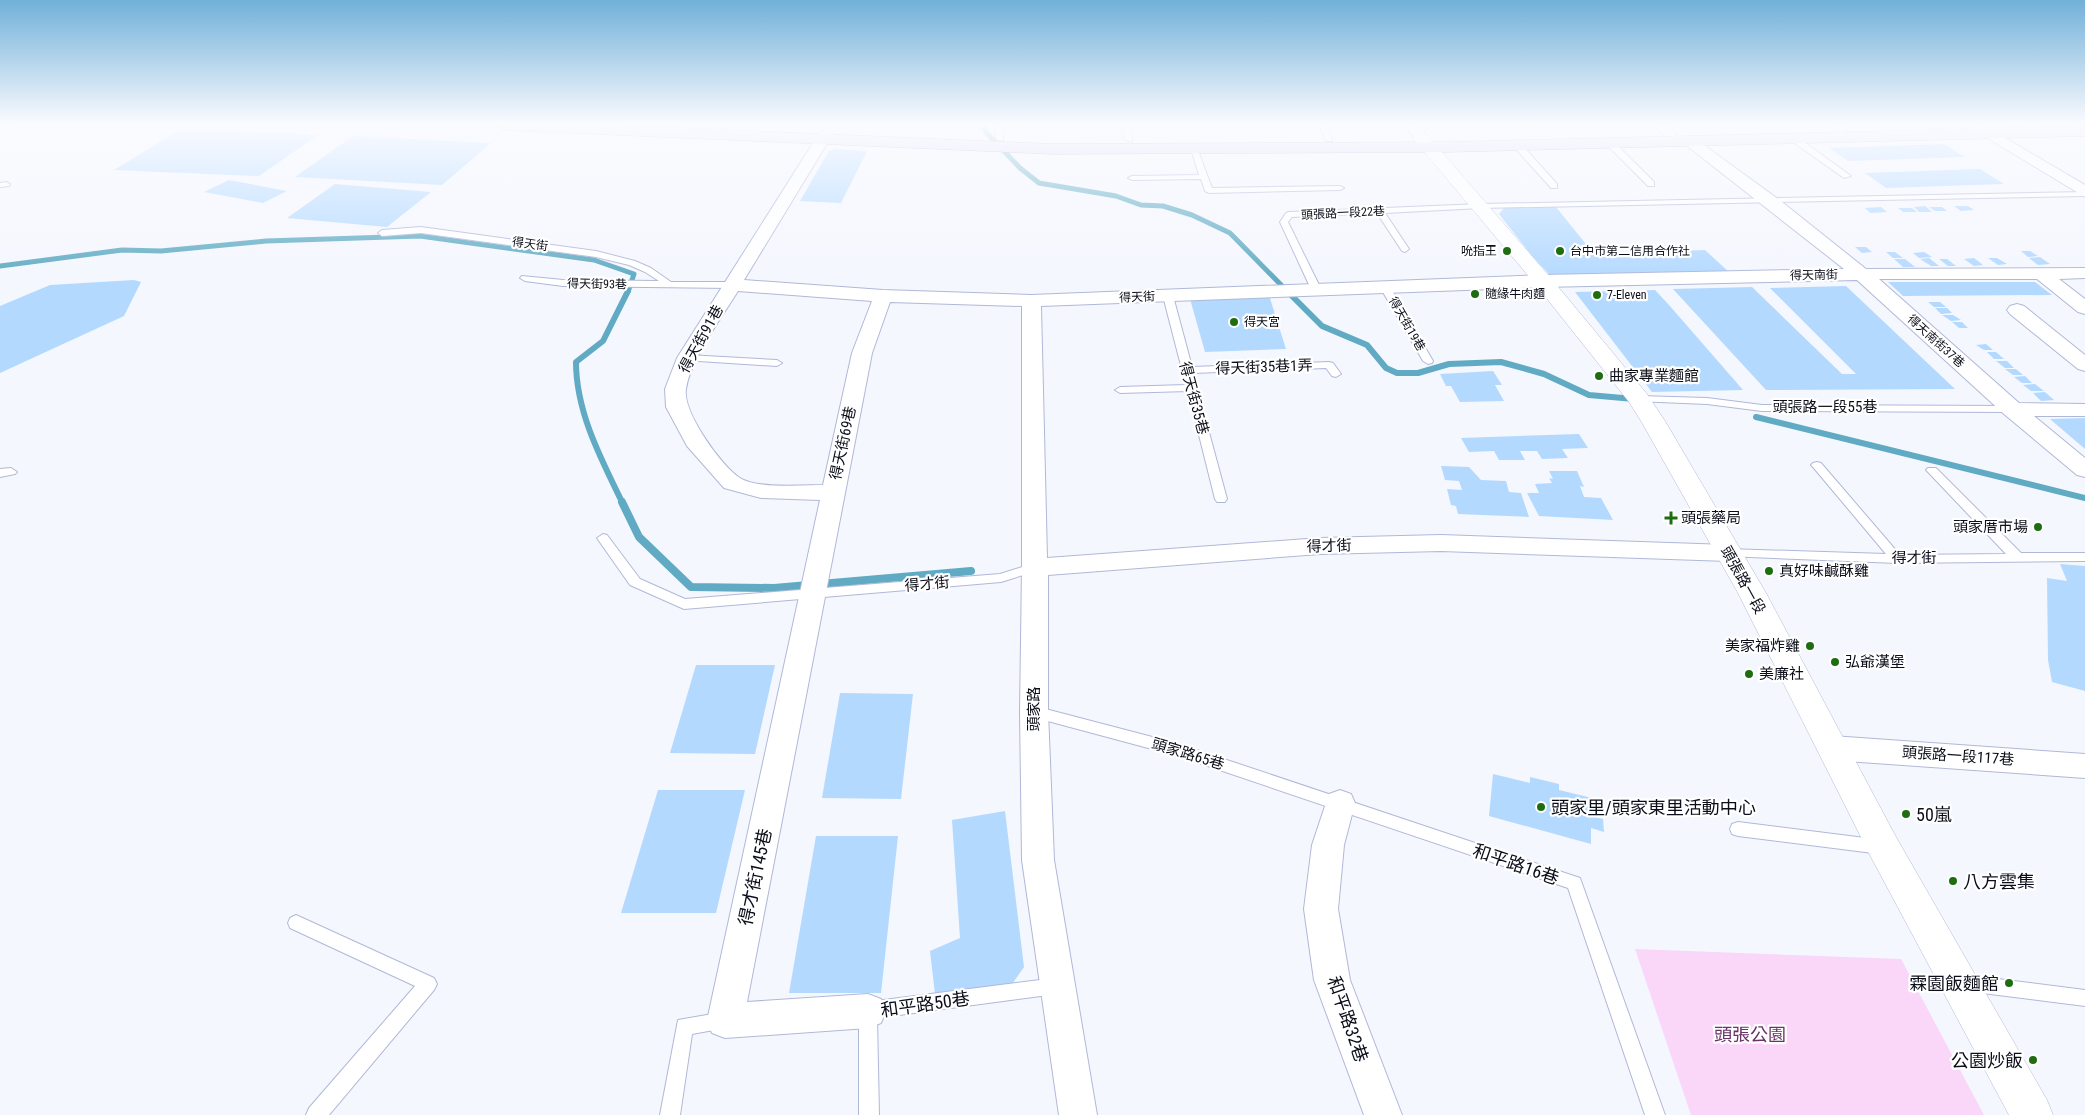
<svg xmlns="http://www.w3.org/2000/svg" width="2085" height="1115" font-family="'Roboto Condensed','Noto Sans TC',sans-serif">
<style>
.green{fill:#fad6f8}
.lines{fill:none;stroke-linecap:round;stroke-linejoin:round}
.stream-far2{stroke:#60abc3;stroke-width:5}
.stream-far1{stroke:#60abc3;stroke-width:6}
.stream{stroke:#60abc3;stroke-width:8}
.building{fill:#b3d9ff}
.lane-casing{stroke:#b0b8d8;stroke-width:2}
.street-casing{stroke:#b0b8d8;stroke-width:2}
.secondary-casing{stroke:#b0b8d8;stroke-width:1}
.primary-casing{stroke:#897fa2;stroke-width:1}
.lane{fill:#fff;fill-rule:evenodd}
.street{fill:#fff;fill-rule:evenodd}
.secondary{fill:#fff;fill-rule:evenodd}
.primary{fill:#e1d7f4;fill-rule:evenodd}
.poi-dot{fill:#1f6d11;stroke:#fff;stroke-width:2}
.labels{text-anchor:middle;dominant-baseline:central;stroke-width:4.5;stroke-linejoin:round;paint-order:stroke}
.far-street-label{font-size:12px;fill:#0b0d18;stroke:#fff}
.far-poi-label{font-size:12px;fill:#0b0d18;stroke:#fff;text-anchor:start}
.street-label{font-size:15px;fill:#0b0d18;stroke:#fff}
.poi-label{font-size:15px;fill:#0b0d18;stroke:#fff;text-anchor:start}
.near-poi-label{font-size:18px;fill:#0b0d18;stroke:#fff;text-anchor:start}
.near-street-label{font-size:18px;fill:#0b0d18;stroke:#fff}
.near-park-label{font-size:18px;fill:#6a316a;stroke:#fff}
</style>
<rect width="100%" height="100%" fill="#f5f7fe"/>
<!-- green -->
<polygon class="green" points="1635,949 1901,959 1984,1115 1691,1115"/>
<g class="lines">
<!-- stream-far2 -->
<g class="stream-far2">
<polyline points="984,125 985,131 1020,168 1039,183 1116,196 1141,205 1163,206 1192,215 1230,233 1288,292"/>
<polyline points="0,266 122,250 161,251 266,241 420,236 594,260 634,274 628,292"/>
</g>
<!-- stream-far1 -->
<g class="stream-far1">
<polyline points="1287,291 1322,326 1367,345 1386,368 1397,373 1418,373 1449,364 1501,362 1544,374 1589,395 1634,399"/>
<polyline points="1756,417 2085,498"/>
<path d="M623 504C601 459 576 412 576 362L603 341 628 291"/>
</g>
<!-- stream -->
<polyline class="stream" points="622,502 639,537 691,587 774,588 971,571"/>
</g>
<!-- building -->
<g class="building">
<polygon points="181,129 318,135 259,176 114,170"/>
<polygon points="353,136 491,143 442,185 295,177"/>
<polygon points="1944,144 1965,157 1848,161 1829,148"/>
<polygon points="835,149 867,151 841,203 800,201 829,151"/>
<polygon points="1980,169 2004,184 1886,188 1865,173"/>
<polygon points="229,180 287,191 263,203 204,192"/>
<polygon points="335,184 431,192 387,227 287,218"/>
<polygon points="1925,206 1932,212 1919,212 1914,207"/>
<polygon points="1954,206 1968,206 1974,210 1961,211"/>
<polygon points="1556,207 1594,254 1705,250 1729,272 1564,279 1549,274 1532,256 1499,214 1504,208"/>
<polygon points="1881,207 1887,212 1870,213 1865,208"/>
<polygon points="1929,207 1942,207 1947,211 1935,211"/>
<polygon points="1898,208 1912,208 1917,212 1903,212"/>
<polygon points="1855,247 1866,247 1872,252 1862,253"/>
<polygon points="2021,251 2030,251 2038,256 2028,257"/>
<polygon points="1886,252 1895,252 1903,258 1893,258"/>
<polygon points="1924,252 1932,257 1919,258 1913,253"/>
<polygon points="2040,257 2050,264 2038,265 2029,258"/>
<polygon points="1929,258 1939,266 1931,266 1920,259"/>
<polygon points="1974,258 1983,265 1974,266 1964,259"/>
<polygon points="1988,258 1997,258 2007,264 1998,265"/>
<polygon points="1894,259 1905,259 1915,267 1903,267"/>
<polygon points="1939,259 1947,259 1956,266 1948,266"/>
<polygon points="134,280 141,282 124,316 0,373 0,306 50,285"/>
<polygon points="1888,282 2035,282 2052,295 1903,296"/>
<polygon points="1846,286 1955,389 1766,390 1673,289 1752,287 1842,374 1856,374 1770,288"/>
<polygon points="1655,290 1669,305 1743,390 1652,392 1575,292"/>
<polygon points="1269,295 1286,349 1205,352 1190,299"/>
<polygon points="1928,302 1940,302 1946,307 1934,307"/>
<polygon points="1935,308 1947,308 1952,313 1941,314"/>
<polygon points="1942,315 1953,315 1961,320 1951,321"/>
<polygon points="1952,322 1962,322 1968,328 1959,328"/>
<polygon points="1986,344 1993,350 1984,350 1976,345"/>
<polygon points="1987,352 1996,352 2004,359 1994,359"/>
<polygon points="1996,361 2007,361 2014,368 2005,368"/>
<polygon points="2005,369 2016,369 2023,375 2013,375"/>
<polygon points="1493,371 1502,385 1495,385 1504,401 1460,402 1451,386 1446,386 1440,374"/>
<polygon points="2025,376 2032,383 2022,383 2014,377"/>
<polygon points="2035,384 2044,391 2031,391 2023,385"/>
<polygon points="2045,392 2054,400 2041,401 2033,393"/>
<polygon points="2085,418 2085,449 2050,419"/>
<polygon points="1579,434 1588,448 1562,449 1568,458 1542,459 1537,451 1520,451 1525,460 1499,460 1494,451 1469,452 1461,438"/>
<polygon points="1441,466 1469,467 1481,480 1506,481 1509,492 1521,493 1529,517 1458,514 1456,506 1451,505 1447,489 1462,490 1459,481 1445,480"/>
<polygon points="1549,471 1577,471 1584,487 1580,486 1584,497 1601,498 1613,520 1539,516 1527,493 1539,493 1535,484 1552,483 1549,478 1553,479"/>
<polygon points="2060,564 2085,566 2085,691 2052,682 2048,660 2047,578 2067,581"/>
<polygon points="696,665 775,665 755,754 670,753"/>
<polygon points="840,693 913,694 901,799 822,798"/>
<polygon points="1493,774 1530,783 1530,777 1559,784 1559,790 1592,798 1592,816 1603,819 1604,832 1591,828 1591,844 1489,816"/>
<polygon points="658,790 745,790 716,913 621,913"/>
<polygon points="1005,811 1024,967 1010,987 935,994 930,951 960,938 952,820"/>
<polygon points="816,836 898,836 881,993 789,993"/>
</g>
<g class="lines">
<!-- lane casing -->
<g class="lane-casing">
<g id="lane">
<polygon points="0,125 8,125 0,130"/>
<polygon points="995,125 1003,125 1003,141 996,139"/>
<polygon points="1123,125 1131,125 1132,142 1125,140"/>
<polygon points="1319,125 1327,125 1332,141 1326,141"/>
<polygon points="1790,136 1796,136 1851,176 1844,178 1790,140"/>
<polygon points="1607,141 1613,141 1654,182 1654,186 1648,186 1607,145"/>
<polygon points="1515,144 1521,144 1557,184 1557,188 1551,188 1515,148"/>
<polygon points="1190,146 1197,148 1212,188 1340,186 1344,188 1340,190 1209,193 1205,191 1201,179 1132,180 1128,178 1132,176 1199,175"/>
<polygon points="6,182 10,184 9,186 0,187 0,183"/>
<polygon points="2085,192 2085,196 1481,208 1385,213 1409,249 1405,252 1402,251 1377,213 1292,217 1288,222 1321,289 1316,292 1311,289 1280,222 1286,213 1289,212 1481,204"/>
<polygon points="421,227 596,251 635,261 651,268 671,282 731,282 736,285 731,288 563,286 525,281 520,278 522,276 563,280 659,281 645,272 629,265 596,257 421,233 382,236 378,233 382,230"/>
<polygon points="1385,284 1390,287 1433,361 1432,363 1428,364 1423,361 1380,287"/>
<polygon points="1168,293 1173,296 1192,367 1329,362 1333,363 1341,374 1336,377 1332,376 1326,368 1193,373 1227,499 1225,502 1217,502 1215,499 1188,391 1120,393 1115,390 1120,387 1186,385 1163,296"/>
<polygon points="687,355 777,360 782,363 777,366 683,360 682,358"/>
<polygon points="1639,396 1707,398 1762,405 2012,406 2017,409 2012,412 1762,411 1707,404 1635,401 1635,397"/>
<polygon points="1817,462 1821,463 1900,555 2006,554 1928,472 1926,470 1928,468 1936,468 2021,553 2085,553 2085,561 1897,563 1724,556 1722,553 1724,550 1728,549 1886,554 1813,467 1811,465 1813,463"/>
<polygon points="11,468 17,472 15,474 0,477 0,469"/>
<polygon points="603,534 607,535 640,579 685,599 1000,574 1035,563 1041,567 1039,570 1001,582 684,609 630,585 597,538"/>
<polygon points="1034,706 1179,744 1580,878 1665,1115 1645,1115 1568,888 1178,756 1029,716 1027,712 1029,708"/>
<polygon points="1738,822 1881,840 1887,842 1889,847 1887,852 1881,854 1738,836 1732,834 1730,829 1732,824"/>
<polygon points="296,915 434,978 437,984 434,990 329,1115 306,1115 309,1108 415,986 290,928 288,923 290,918"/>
<polygon points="1966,975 2085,990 2085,1006 1966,991 1960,989 1957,983 1960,977"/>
<polygon points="1056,978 1062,980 1065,986 1062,992 1056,994 877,1018 879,1115 859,1115 859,1011 862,1005 868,1002"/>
<polygon points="724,1012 730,1015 733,1021 730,1027 692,1034 680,1115 660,1115 678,1020"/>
</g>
</g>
<!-- street casing -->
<g class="street-casing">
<g id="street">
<polygon points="1405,125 1419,125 1429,139 1422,143 1417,142"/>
<polygon points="1654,125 1669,125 1676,133 1674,136 1664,136"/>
<polygon points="1831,125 1847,125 1849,128 1842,132 1837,131"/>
<polygon points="1966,125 1983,125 2085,185 2085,197"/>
<path d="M827 128 834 132 744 280 883 290 1031 295 1543 275 1844 269 1681 141 1689 136 1694 138 1782 202 1866 269 2085 268V278L2059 279 2085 299V314L2078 312 2037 279H1879L2019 403 2085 404V416H2034L2085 458V477L2077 475 2004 414 1857 280 1543 287 1041 306 1047 558 1320 538 1441 535 1728 545 1737 547 1740 553 1737 559 1728 561 1441 551 1320 554 1048 575V712L1054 860 1097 1115H1059L1022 860 1020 712 1022 567V306L890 302 872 353 747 1002 868 994 881 999 886 1011 881 1023 868 1028 725 1038 712 1033 707 1021 820 500 761 498 724 488 687 446 666 407 665 389 677 358 820 132ZM738 291 872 301 852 353 823 485C802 485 758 489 740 478 721 466 682 411 686 389 690 360 722 317 738 291Z"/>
<polygon points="2017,304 2024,306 2085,355 2085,371 2078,369 2010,314 2007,310 2010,306"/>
<polygon points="1832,736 2085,754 2085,778 1832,760 1822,756 1817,748 1822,740"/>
<polygon points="1340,790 1351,794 1355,803 1344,845 1338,909 1350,980 1402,1115 1364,1115 1314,980 1304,909 1312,845 1329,794"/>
</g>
</g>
<!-- secondary casing -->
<g class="secondary-casing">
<polygon id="secondary" points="1422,134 1428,136 1550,277 1647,394 1665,421 1766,593 1896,837 2047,1100 2053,1115 2009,1115 1872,859 1738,593 1641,421 1629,402 1536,285 1416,142 1414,139 1416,136"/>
</g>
<!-- primary casing -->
<g class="primary-casing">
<polygon id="primary" points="496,125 613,125 1053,144 1448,142 2085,126 2085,136 1448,152 1053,154 504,130"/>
</g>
<!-- lane -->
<use href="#lane" class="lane"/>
<!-- street -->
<use href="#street" class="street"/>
<!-- secondary -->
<use href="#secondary" class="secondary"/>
<!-- primary -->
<use href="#primary" class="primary"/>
</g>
<!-- sky -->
<linearGradient id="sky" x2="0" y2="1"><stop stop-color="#71b0d9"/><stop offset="0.44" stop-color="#fafbff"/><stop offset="1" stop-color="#fafbff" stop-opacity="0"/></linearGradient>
<rect width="2085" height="281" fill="url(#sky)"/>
<!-- markers -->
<g class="poi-dot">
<circle cx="1507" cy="251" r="5"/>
<circle cx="1560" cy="251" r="5"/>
<circle cx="1475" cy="294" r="5"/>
<circle cx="1597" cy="295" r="5"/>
<circle cx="1234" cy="322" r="5"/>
<circle cx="1599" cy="376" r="5"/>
<path d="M1668.5 510.5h5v5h5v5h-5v5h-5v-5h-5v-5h5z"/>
<circle cx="2038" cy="527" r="5"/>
<circle cx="1769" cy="571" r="5"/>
<circle cx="1810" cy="646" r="5"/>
<circle cx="1835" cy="662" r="5"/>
<circle cx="1749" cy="674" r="5"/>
<circle cx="1541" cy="807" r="5"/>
<circle cx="1906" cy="814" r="5"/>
<circle cx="1953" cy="881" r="5"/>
<circle cx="2009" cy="983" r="5"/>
<circle cx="2033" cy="1060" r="5"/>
</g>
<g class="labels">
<!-- far-street labels -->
<g class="far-street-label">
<text transform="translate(1343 213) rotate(-3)">頭張路一段22巷</text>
<text transform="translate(530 244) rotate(8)">得天街</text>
<text transform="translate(1814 275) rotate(-1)">得天南街</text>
<text transform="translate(597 284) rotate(1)">得天街93巷</text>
<text transform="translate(1137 297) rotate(-2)">得天街</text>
<text transform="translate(1407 324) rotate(60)">得天街19巷</text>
<text transform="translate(1936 341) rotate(42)">得天南街37巷</text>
</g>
<!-- far-poi labels -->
<g class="far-poi-label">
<text x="1497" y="251" text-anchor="end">吮指王</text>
<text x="1570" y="251">台中市第二信用合作社</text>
<text x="1485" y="294">隨緣牛肉麵</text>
<text x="1607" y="295">7-Eleven</text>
<text x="1244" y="322">得天宮</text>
</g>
<!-- street labels -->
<g class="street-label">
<text transform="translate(701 339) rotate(-61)">得天街91巷</text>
<text transform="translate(1264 367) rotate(-2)">得天街35巷1弄</text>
<text transform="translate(1194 398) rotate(75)">得天街35巷</text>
<text x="1825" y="407">頭張路一段55巷</text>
<text transform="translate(843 443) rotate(-78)">得天街69巷</text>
<text transform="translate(1329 546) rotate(-2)">得才街</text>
<text x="1914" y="558">得才街</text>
<text transform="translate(1743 580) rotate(61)">頭張路一段</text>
<text transform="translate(927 584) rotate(-5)">得才街</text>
<text transform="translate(1034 709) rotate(-90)">頭家路</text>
<text transform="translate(1188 754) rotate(17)">頭家路65巷</text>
<text transform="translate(1958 756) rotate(4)">頭張路一段117巷</text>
</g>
<!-- poi labels -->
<g class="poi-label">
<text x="1609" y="376">曲家專業麵館</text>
<text x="1681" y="518">頭張藥局</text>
<text x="2028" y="527" text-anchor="end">頭家厝市場</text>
<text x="1779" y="571">真好味鹹酥雞</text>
<text x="1800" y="646" text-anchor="end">美家福炸雞</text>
<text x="1845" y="662">弘爺漢堡</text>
<text x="1759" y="674">美廉社</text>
</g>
<!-- near-poi labels -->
<g class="near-poi-label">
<text x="1551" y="807">頭家里/頭家東里活動中心</text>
<text x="1916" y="814">50嵐</text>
<text x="1963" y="881">八方雲集</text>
<text x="1999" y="983" text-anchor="end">霖園飯麵館</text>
<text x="2023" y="1060" text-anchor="end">公園炒飯</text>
</g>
<!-- near-street labels -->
<g class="near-street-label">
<text transform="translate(1516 864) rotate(19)">和平路16巷</text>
<text transform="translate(755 877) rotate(-78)">得才街145巷</text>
<text transform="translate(925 1004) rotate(-8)">和平路50巷</text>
<text transform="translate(1348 1019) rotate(71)">和平路32巷</text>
</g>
<!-- near-park labels -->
<g class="near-park-label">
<text x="1750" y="1034">頭張公園</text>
</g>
</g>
</svg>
